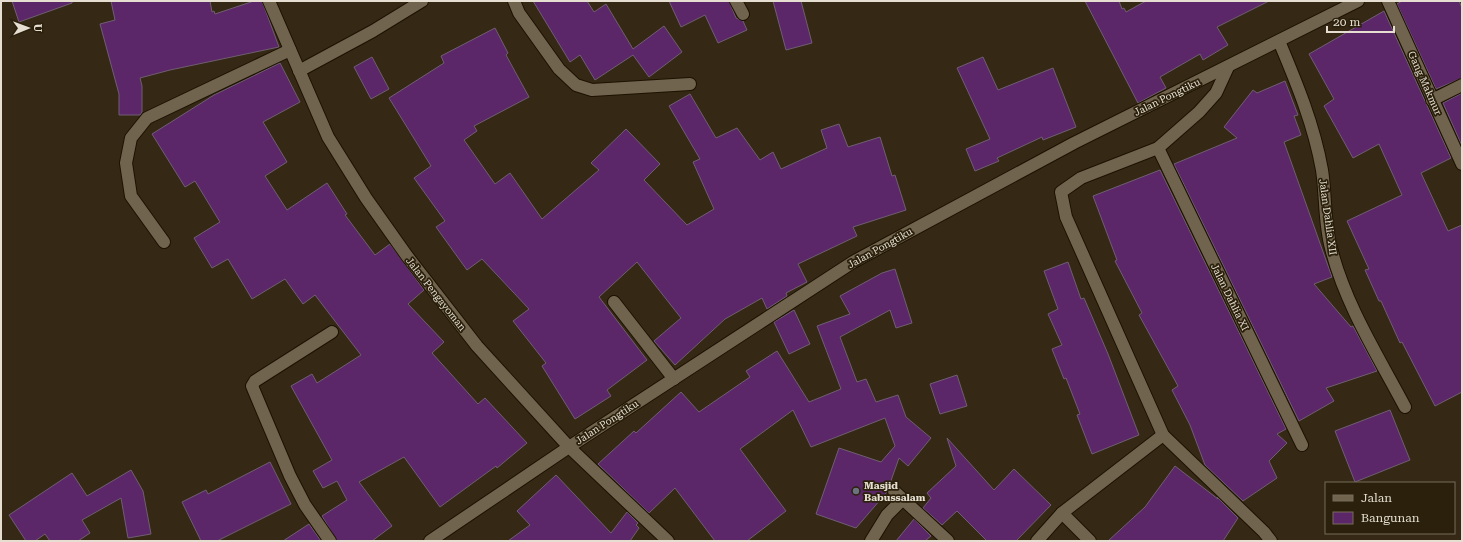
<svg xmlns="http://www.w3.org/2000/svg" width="1463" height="542" font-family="'Roboto Serif',serif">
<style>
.building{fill:#5c2768;stroke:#6f5e72}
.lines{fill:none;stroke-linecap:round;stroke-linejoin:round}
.minor-casing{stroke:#1c1201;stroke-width:14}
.tertiary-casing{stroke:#1c1201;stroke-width:14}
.minor{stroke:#71644e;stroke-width:12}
.tertiary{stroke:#71644e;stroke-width:12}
.worship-dot{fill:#6b7280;stroke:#2b200b;stroke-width:1.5}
.labels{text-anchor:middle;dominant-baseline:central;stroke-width:3.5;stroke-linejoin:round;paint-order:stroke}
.street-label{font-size:10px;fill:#e5ded1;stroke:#2b200b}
.poi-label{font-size:10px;font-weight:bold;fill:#e5ded1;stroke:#2b200b;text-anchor:start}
</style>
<rect width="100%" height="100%" fill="#352915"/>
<!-- building -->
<g class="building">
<polygon points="12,1 72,1 72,3 19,22"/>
<polygon points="111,1 210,1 212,12 214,11 215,14 254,1 262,1 279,47 170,70 140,78 142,86 142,112 140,115 119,115 119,94 100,24 115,20"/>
<polygon points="533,1 587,1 594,12 606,4 633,49 664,26 682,52 649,77 633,55 595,80 580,55 570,62"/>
<polygon points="669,1 729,1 736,18 743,21 747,30 718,43 705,15 681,27"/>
<polygon points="773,1 801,1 812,43 786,50"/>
<polygon points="1085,1 1119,1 1122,9 1124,8 1126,12 1146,1 1269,1 1217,27 1228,45 1203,60 1200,54 1160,77 1166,88 1138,103"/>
<polygon points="1402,1 1459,1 1462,8 1462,78 1436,89 1397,4"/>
<polygon points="1384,11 1451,158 1421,173 1448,231 1462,225 1462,392 1435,406 1402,342 1400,343 1381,301 1379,301 1365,270 1369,269 1347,221 1402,195 1379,144 1353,158 1324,106 1334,99 1309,54"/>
<polygon points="495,28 508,53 506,55 529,97 474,126 477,131 464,140 495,184 510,173 542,219 599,170 591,163 626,129 660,164 644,180 687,225 714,209 693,162 700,159 669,106 690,94 716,138 737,128 760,160 773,152 781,169 827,148 821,130 839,124 848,147 880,137 892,176 895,175 906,210 853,227 857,236 798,264 807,282 786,293 787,296 767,309 762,298 725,319 675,365 654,341 681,318 637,262 599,297 647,360 607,390 611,396 575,419 542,366 546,363 513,321 529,309 482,259 467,270 436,227 445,221 414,178 431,166 389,98 444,63 441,56"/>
<polygon points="372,57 389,89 371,99 354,67"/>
<polygon points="983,57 998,90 1053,68 1076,127 1043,140 1042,137 997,158 999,161 975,171 966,149 990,139 957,68"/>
<polygon points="280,63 300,102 263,122 287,162 265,176 287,210 327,183 347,214 345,215 375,255 390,244 424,290 408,304 444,342 432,353 478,404 485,398 527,443 497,468 496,466 440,507 404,457 359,482 392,526 372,541 337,541 322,516 347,500 337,481 323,488 313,471 332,460 291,386 312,374 317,383 361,355 315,295 303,304 285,279 252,299 228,259 212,268 194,238 220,222 195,181 185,187 152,134 214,95"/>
<polygon points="1285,81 1298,115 1294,116 1301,135 1284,142 1332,277 1314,284 1351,327 1353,326 1377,371 1326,388 1334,401 1299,421 1174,164 1237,138 1224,127 1253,90 1257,93"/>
<polygon points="1462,93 1462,146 1443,103"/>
<polygon points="1160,170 1286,429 1277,434 1287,443 1269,461 1277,478 1243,501 1205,465 1190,425 1172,390 1178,386 1139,315 1142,313 1115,261 1117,260 1093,196"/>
<polygon points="1068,262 1081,299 1084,298 1108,354 1139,435 1092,454 1077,415 1080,414 1066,378 1064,379 1052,349 1062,345 1048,314 1058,309 1044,271"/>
<polygon points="895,269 912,323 896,328 890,310 840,337 857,382 866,379 876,402 898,395 906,417 931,438 908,466 899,458 887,492 856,528 816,514 839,448 881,462 895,446 885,418 811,447 793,410 740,449 786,511 747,541 715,541 675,488 649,513 598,464 634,431 636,433 681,392 699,412 750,377 746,371 777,351 809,402 841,389 817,326 850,314 840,296 882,273"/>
<polygon points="794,310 810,344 789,354 774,322"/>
<polygon points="957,375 967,406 940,414 930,384"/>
<polygon points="1390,410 1410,460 1355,482 1335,431"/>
<polygon points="947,438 994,490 1014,469 1051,505 1016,541 987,541 957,511 942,525 923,508 931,498 927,493 956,466"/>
<polygon points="270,462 291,504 217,541 201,541 182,502 206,490 208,494"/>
<polygon points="1175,466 1218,499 1217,497 1238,518 1223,541 1108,541 1145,507"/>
<polygon points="131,470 143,491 151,534 128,538 121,498 82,520 90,533 78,541 50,541 45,534 35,541 26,541 9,515 72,473 87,496"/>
<polygon points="556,475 611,533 627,512 638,523 636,525 639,528 630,541 508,541 530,525 517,511"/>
<polygon points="914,519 931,536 925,541 896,541"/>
<polygon points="309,524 321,541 283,541"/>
</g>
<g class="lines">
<!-- minor casing -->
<g class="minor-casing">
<g id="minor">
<polyline points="514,1 519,13 559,69 576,85 592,90 690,84"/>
<polyline points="736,1 743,14"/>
<polyline points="1388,1 1462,164"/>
<path d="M1279 41C1297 84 1314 125 1322 170 1326 196 1324 223 1331 248 1345 304 1378 356 1405 407"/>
<polyline points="1228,67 1216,93 1199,112 1158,148 1081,178 1061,192 1066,217 1163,435 1264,532 1271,541"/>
<polyline points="299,71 373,31 422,1"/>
<polyline points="1432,100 1462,85"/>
<polyline points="1158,148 1302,445"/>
<polyline points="164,242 131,196 126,163 131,138 147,118 290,50"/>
<polyline points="614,302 674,379"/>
<polyline points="894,491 948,541"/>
<polyline points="1062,513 1090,541"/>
<polyline points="330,541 305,505 290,476 252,386 255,381 332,332"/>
<polyline points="871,541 887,515 903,499"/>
<polyline points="1037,541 1062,513 1163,435"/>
</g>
</g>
<!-- tertiary casing -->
<g class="tertiary-casing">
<g id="tertiary">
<polyline points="269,1 328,137 366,198 407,256 477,346 569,447 668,541"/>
<polyline points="430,541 569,447 853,262 1074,143 1358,1"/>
</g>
</g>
<!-- minor -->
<use href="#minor" class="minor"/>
<!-- tertiary -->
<use href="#tertiary" class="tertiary"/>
</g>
<!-- markers -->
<circle class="worship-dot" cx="856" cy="491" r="4"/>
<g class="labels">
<!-- street labels -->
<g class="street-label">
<text transform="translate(1425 83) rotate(66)">Gang Makmur</text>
<text transform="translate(1167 97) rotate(-26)">Jalan Pongtiku</text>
<text transform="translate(1328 217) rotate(82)">Jalan Dahlia XII</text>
<text transform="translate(880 248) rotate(-29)">Jalan Pongtiku</text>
<text transform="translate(436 294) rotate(52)">Jalan Pengayoman</text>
<text transform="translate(1230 297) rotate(64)">Jalan Dahlia XI</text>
<text transform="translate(607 422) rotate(-33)">Jalan Pongtiku</text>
</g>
<!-- poi labels -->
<g class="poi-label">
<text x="864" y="485">Masjid<tspan x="864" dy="12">Babussalam</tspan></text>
</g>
</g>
<!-- border -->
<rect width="1463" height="542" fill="none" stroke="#e5ded1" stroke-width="4"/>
<!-- legend -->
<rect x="1325" y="482" width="130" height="52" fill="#2b200b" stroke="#756c5a"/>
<rect x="1333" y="495" width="20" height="6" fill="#71644e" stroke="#756c5a"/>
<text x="1361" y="502" font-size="12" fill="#e5ded1">Jalan</text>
<rect x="1333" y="512" width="20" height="12" fill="#5c2768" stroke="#756c5a"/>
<text x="1361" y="522" font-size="12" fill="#e5ded1">Bangunan</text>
<!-- north arrow -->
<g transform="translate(28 28) rotate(89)" stroke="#2b200b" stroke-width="3" paint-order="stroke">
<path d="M0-3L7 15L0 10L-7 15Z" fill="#e5ded1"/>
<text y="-6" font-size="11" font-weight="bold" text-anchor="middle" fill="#e5ded1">U</text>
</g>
<!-- scale -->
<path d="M1327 26v6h67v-6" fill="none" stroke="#e5ded1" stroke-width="2"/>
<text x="1333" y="26" font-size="12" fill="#e5ded1" stroke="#2b200b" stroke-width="3" paint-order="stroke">20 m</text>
</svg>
